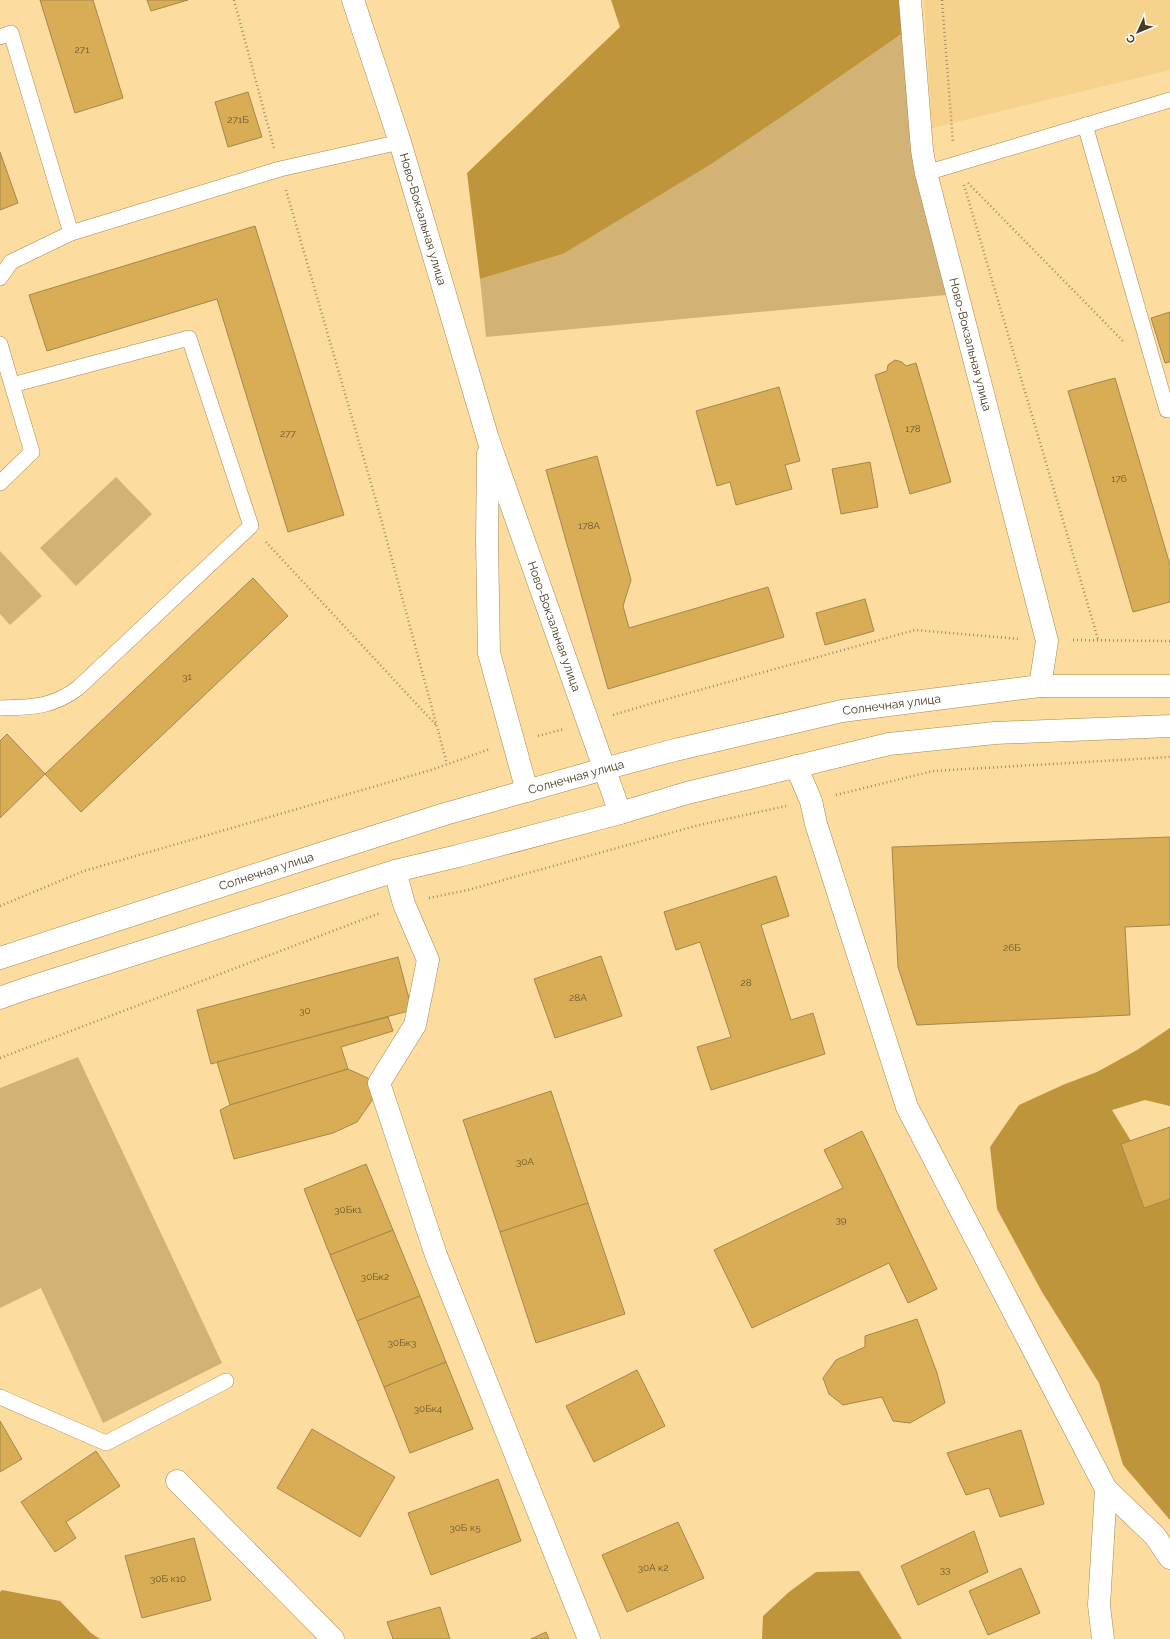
<svg xmlns="http://www.w3.org/2000/svg" width="1170" height="1639" font-family="Raleway,sans-serif">
<style>
.built{fill:#f6d28d}
.green{fill:#d3b375}
.forest{fill:#be953b}
.building{fill:#d8ad55;stroke:#a4874b}
.lines{fill:none;stroke-linecap:round;stroke-linejoin:round}
.service-casing{stroke:#a6894d;stroke-width:16}
.minor-casing{stroke:#a6894d;stroke-width:23}
.tertiary-casing{stroke:#a6894d;stroke-width:23}
.secondary-casing{stroke:#a6894d;stroke-width:23}
.path{stroke:#a38d61;stroke-width:2.5;stroke-dasharray:1 3;stroke-linecap:butt}
.service{stroke:#fff;stroke-width:15}
.minor{stroke:#fff;stroke-width:22}
.tertiary{stroke:#fff;stroke-width:22}
.secondary{stroke:#fff;stroke-width:22}
.labels{text-anchor:middle;dominant-baseline:central;stroke-width:4;stroke-linejoin:round;paint-order:stroke}
.number-label{font-size:10px;fill:#6a572e}
.street-label{font-size:12px;fill:#463a21;stroke:#fff}
</style>
<rect width="100%" height="100%" fill="#fcdc9f"/>
<!-- built -->
<polygon class="built" points="924,0 1170,0 1170,70 932,128"/>
<!-- green -->
<g class="green">
<polygon points="913,26 946,295 486,337 480,279 563,254 802,103"/>
<polygon points="116,477 152,514 76,586 40,548"/>
<polygon points="0,551 42,596 10,625 0,614"/>
<polygon points="78,1057 222,1363 103,1423 41,1288 0,1308 0,1088"/>
</g>
<!-- forest -->
<g class="forest">
<polygon points="611,0 911,0 913,26 802,103 711,164 563,254 480,279 467,173 620,27"/>
<polygon points="1170,1028 1170,1106 1145,1100 1112,1110 1134,1146 1170,1171 1170,1520 1123,1465 1099,1383 1042,1292 997,1209 990,1147 1019,1105 1065,1084 1097,1072 1137,1050"/>
<polygon points="859,1571 902,1639 762,1639 763,1616 789,1592 816,1572"/>
<polygon points="2,1590 60,1601 91,1633 100,1639 0,1639 0,1592"/>
</g>
<!-- building -->
<g class="building">
<polygon points="40,0 93,0 123,98 75,113"/>
<polygon points="147,0 188,0 151,11"/>
<polygon points="248,92 262,137 228,147 215,102"/>
<polygon points="0,152 18,203 0,210"/>
<polygon points="255,226 344,515 288,532 217,299 47,351 29,295"/>
<polygon points="1170,312 1170,362 1165,363 1151,318"/>
<polygon points="895,360 902,362 906,366 916,363 951,482 910,494 875,375 887,371 888,365"/>
<polygon points="1115,378 1170,565 1170,602 1133,612 1068,391"/>
<polygon points="779,387 800,461 785,465 792,489 736,505 730,482 717,486 696,411"/>
<polygon points="597,456 631,580 623,606 629,628 768,587 784,637 608,689 546,470"/>
<polygon points="870,462 878,507 841,514 832,469"/>
<polygon points="253,578 288,616 81,812 45,774"/>
<polygon points="865,599 874,631 825,645 816,613"/>
<polygon points="7,734 45,774 0,818 0,741"/>
<polygon points="1170,837 1170,925 1125,927 1130,1015 917,1025 898,967 892,847"/>
<polygon points="776,876 789,916 761,925 791,1020 813,1013 825,1054 711,1090 697,1047 731,1037 700,942 676,950 664,912"/>
<polygon points="601,956 622,1016 555,1038 534,979"/>
<polygon points="398,957 412,1010 211,1064 197,1010"/>
<polygon points="388,1017 393,1031 341,1047 348,1069 230,1105 217,1062"/>
<polygon points="348,1069 372,1080 373,1099 357,1122 333,1133 234,1159 220,1110 230,1105"/>
<polygon points="551,1091 588,1203 500,1232 463,1120"/>
<polygon points="1170,1127 1170,1199 1144,1208 1121,1144"/>
<polygon points="862,1131 937,1289 908,1303 889,1263 752,1328 714,1250 843,1188 824,1150"/>
<polygon points="366,1164 393,1230 330,1255 304,1189"/>
<polygon points="588,1203 625,1314 536,1343 500,1232"/>
<polygon points="393,1230 420,1296 357,1321 330,1255"/>
<polygon points="420,1296 446,1362 384,1387 357,1321"/>
<polygon points="917,1319 937,1373 945,1403 910,1423 893,1421 882,1397 843,1405 829,1394 823,1378 836,1360 865,1347 865,1336"/>
<polygon points="446,1362 473,1429 410,1453 384,1387"/>
<polygon points="637,1370 665,1426 594,1462 566,1406"/>
<polygon points="0,1421 22,1459 0,1472"/>
<polygon points="312,1429 395,1477 360,1537 277,1488"/>
<polygon points="1021,1430 1044,1504 1000,1517 989,1488 966,1495 947,1453"/>
<polygon points="96,1451 120,1486 66,1522 76,1538 55,1552 21,1502"/>
<polygon points="498,1479 521,1541 431,1575 408,1513"/>
<polygon points="678,1522 704,1578 627,1612 602,1555"/>
<polygon points="974,1531 988,1572 918,1605 901,1566"/>
<polygon points="194,1538 211,1600 142,1618 125,1556"/>
<polygon points="1021,1568 1040,1613 988,1635 969,1591"/>
<polygon points="440,1607 450,1639 393,1639 387,1622"/>
<polygon points="546,1632 549,1639 531,1639"/>
</g>
<g class="lines">
<!-- service casing -->
<g class="service-casing">
<g id="service">
<polyline points="0,37 11,33 71,233"/>
<polyline points="1085,125 1167,410 1170,410"/>
<polyline points="926,173 1170,100"/>
<polyline points="0,278 11,262 71,233 280,169 400,142"/>
<path d="M0 344 12 385 189 338 251 526 78 688C51 708 32 707 0 708"/>
<polyline points="0,483 32,452 12,385"/>
<polyline points="0,1397 106,1443 226,1381"/>
</g>
</g>
<!-- minor casing -->
<g class="minor-casing">
<g id="minor">
<polyline points="796,766 811,801 816,824 907,1107 1106,1489 1155,1536 1170,1558"/>
<polyline points="395,871 404,904 428,960 415,1025 379,1083 436,1255 589,1639"/>
<polyline points="177,1481 333,1639"/>
<polyline points="1103,1639 1099,1605 1106,1489"/>
</g>
</g>
<!-- tertiary casing -->
<g class="tertiary-casing">
<g id="tertiary">
<path id="s1" d="M353 0 400 142 488 439 620 813"/>
<path id="s2" d="M910 0 922 150 926 173 1047 641 1040 686"/>
<polyline points="488,454 487,541 489,653 527,791"/>
</g>
</g>
<!-- secondary casing -->
<g class="secondary-casing">
<g id="secondary">
<path id="s3" d="M0 958 298 861 445 814 604 769 675 750 842 711 1040 686H1170"/>
<polyline points="0,998 25,989 395,871 458,856 620,813 687,793 889,744 995,733 1170,726"/>
</g>
</g>
<!-- path -->
<g class="path">
<polyline points="234,0 274,148"/>
<polyline points="942,0 953,143"/>
<polyline points="968,183 1124,342"/>
<polyline points="964,185 1098,639"/>
<polyline points="286,190 377,504 447,764"/>
<polyline points="266,542 436,725"/>
<polyline points="1073,640 1170,641"/>
<polyline points="613,715 660,701 915,630 1020,639"/>
<polyline points="538,736 564,729"/>
<polyline points="836,795 933,771 1170,757"/>
<polyline points="429,898 468,890 695,826 786,806"/>
<polyline points="0,906 84,871 431,770 490,749"/>
<polyline points="0,1058 380,913"/>
</g>
<!-- service -->
<use href="#service" class="service"/>
<!-- minor -->
<use href="#minor" class="minor"/>
<!-- tertiary -->
<use href="#tertiary" class="tertiary"/>
<!-- secondary -->
<use href="#secondary" class="secondary"/>
</g>
<g class="labels">
<!-- number labels -->
<g class="number-label">
<text x="82" y="49">271</text>
<text x="238" y="119">271Б</text>
<text x="913" y="428">178</text>
<text x="288" y="433">277</text>
<text x="1119" y="478">176</text>
<text x="589" y="525">178А</text>
<text x="187" y="676">31</text>
<text x="1012" y="947">26Б</text>
<text x="746" y="982">28</text>
<text x="578" y="997">28А</text>
<text x="305" y="1010">30</text>
<text x="525" y="1161">30А</text>
<text x="348" y="1209">30Бк1</text>
<text x="841" y="1219">39</text>
<text x="375" y="1276">30Бк2</text>
<text x="402" y="1342">30Бк3</text>
<text x="428" y="1408">30Бк4</text>
<text x="465" y="1527">30Б к5</text>
<text x="653" y="1567">30А к2</text>
<text x="945" y="1569">33</text>
<text x="168" y="1578">30Б к10</text>
</g>
<!-- street labels -->
<g class="street-label">
<text stroke="none"><textPath href="#s1" startOffset="230">Ново-Вокзальная улица</textPath></text>
<text stroke="none"><textPath href="#s2" startOffset="351">Ново-Вокзальная улица</textPath></text>
<text stroke="none"><textPath href="#s1" startOffset="658">Ново-Вокзальная улица</textPath></text>
<text stroke="none"><textPath href="#s3" startOffset="928">Солнечная улица</textPath></text>
<text stroke="none"><textPath href="#s3" startOffset="604">Солнечная улица</textPath></text>
<text stroke="none"><textPath href="#s3" startOffset="280">Солнечная улица</textPath></text>
</g>
</g>
<!-- north arrow -->
<g transform="translate(1138 32) rotate(226)" stroke="#ffffff" stroke-width="3" paint-order="stroke">
<path d="M0-3L7 15L0 10L-7 15Z" fill="#463a21"/>
<text y="-6" font-size="11" font-weight="bold" text-anchor="middle" fill="#463a21">С</text>
</g>
</svg>
